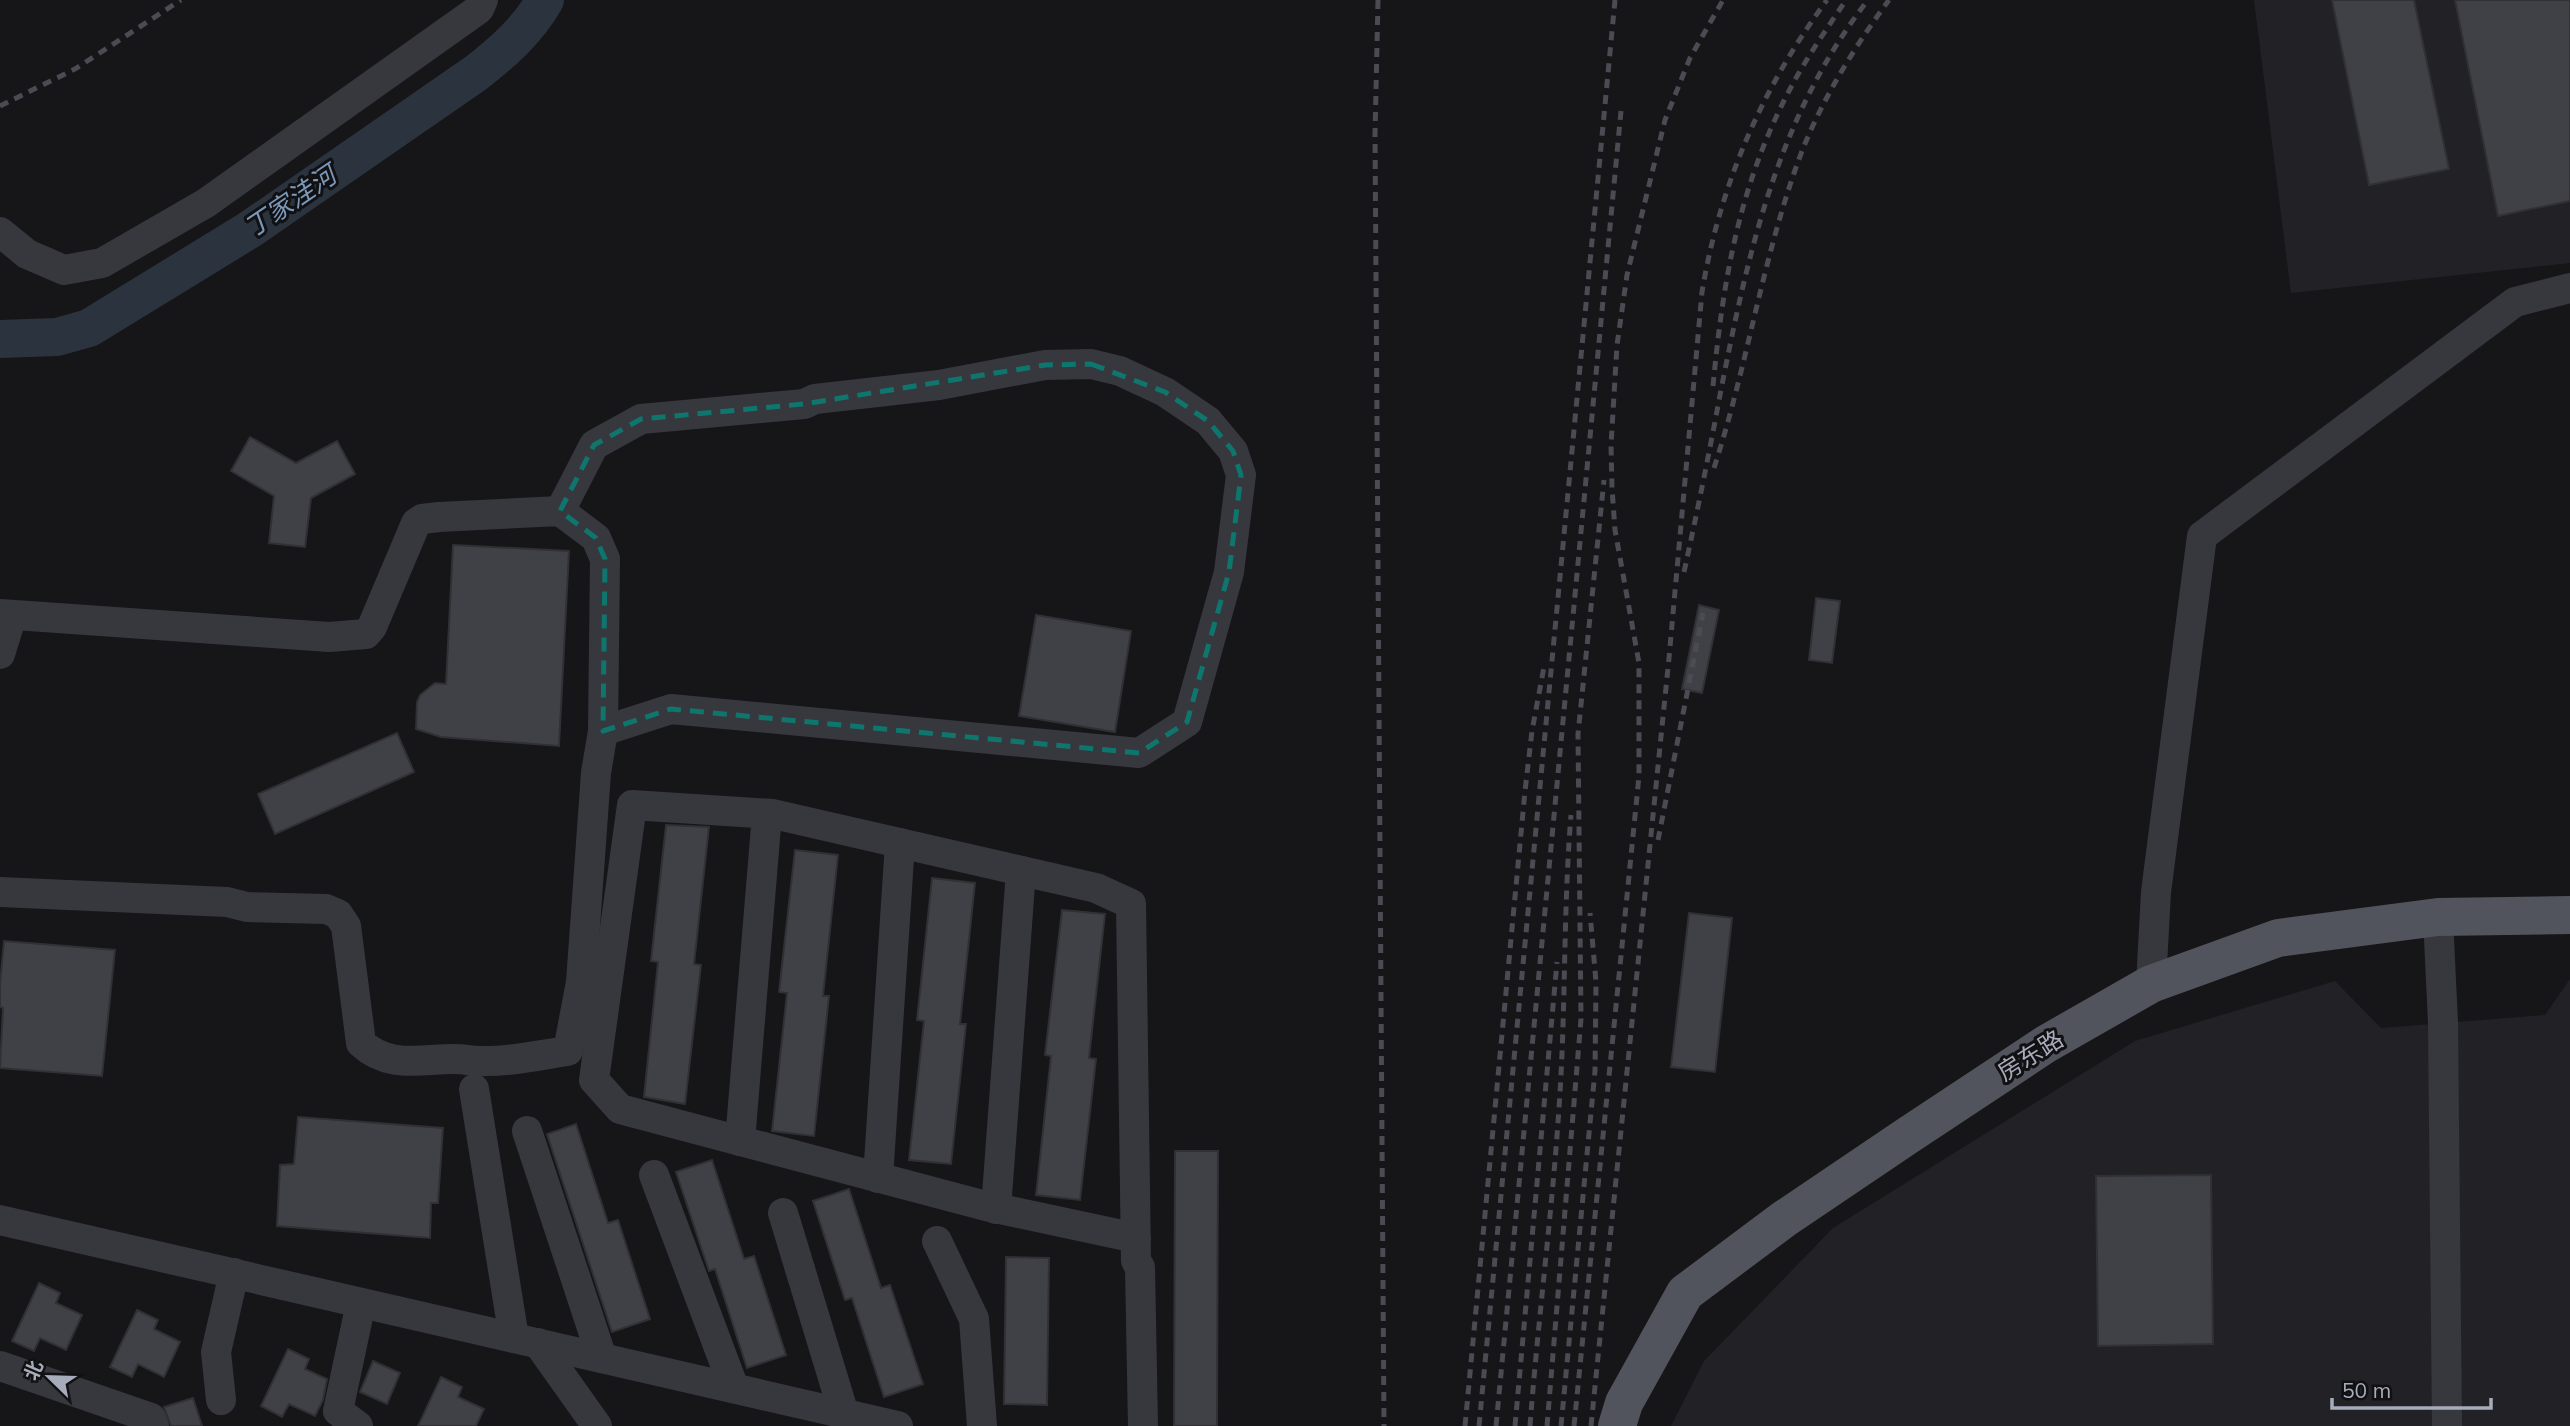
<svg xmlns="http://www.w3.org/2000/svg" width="2570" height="1426" font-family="Mulish,'Noto Sans SC',sans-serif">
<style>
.built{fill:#222226}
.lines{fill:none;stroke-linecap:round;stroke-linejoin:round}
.river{stroke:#2b343e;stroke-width:38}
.building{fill:#404146;stroke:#303035;stroke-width:2}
.minor{stroke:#37383e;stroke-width:30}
.major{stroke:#52545d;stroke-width:38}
.rail{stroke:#4a4b53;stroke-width:5;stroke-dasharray:9 7;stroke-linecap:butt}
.marked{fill:none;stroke:#0f766e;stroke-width:5;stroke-dasharray:14 9;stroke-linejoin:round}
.labels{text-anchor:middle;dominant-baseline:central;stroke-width:6;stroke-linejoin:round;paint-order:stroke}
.street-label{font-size:24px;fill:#a7acba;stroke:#111114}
.water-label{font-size:26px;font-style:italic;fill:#7b98b8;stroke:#111114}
</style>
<rect width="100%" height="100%" fill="#161618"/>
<!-- built -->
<g class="built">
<polygon points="2254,0 2570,0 2570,263 2291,293"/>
<polygon points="2570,979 2570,1426 1671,1426 1704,1361 1833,1228 2135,1041 2335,981 2381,1028 2545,1015"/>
</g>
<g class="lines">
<!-- river -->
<path class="river" d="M0 339 57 337 89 328 249 230 476 73C503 52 528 30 545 0"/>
</g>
<!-- building -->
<g class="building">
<polygon points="2332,0 2414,0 2449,169 2369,185"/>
<polygon points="2455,0 2570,0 2570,201 2498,216"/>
<polygon points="250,437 296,463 337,441 355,474 311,498 305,547 269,543 274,496 231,471"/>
<polygon points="453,545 569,551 559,746 441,737 416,729 417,702 420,695 435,683 446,684"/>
<polygon points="1816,598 1840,601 1832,663 1809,660"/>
<polygon points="1699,605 1719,610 1702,693 1682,689"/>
<polygon points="1036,615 1131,631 1115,732 1019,716"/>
<polygon points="397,733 414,772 275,834 258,794"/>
<polygon points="666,825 709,827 694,964 701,965 685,1104 644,1097 658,962 651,961"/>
<polygon points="795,850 838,855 823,996 829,996 814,1136 772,1131 787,993 779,992"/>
<polygon points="932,878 975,883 960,1024 966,1024 951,1164 909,1160 924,1021 917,1020"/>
<polygon points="1062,910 1105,914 1089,1058 1096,1059 1080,1200 1036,1195 1051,1056 1045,1055"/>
<polygon points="1689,913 1732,918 1715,1072 1671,1067"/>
<polygon points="4,941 115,950 102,1076 0,1068 3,1008 0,1007 0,985"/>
<polygon points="298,1117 443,1128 438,1203 431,1203 430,1238 277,1226 280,1165 294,1164"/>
<polygon points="576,1124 608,1223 618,1220 650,1319 612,1332 547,1134"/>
<polygon points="1175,1151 1218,1151 1217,1426 1174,1426"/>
<polygon points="712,1160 744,1259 754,1256 786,1355 747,1368 715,1269 709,1271 676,1172"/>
<polygon points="2211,1175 2213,1344 2098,1346 2096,1176"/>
<polygon points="849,1189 881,1288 890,1285 923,1384 884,1397 852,1298 845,1300 813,1201"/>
<polygon points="1006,1257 1049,1258 1047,1405 1004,1404"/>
<polygon points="39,1283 60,1293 56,1303 82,1315 66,1350 40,1338 34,1351 12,1341"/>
<polygon points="137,1310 158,1320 154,1329 180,1342 164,1377 138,1364 132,1377 110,1367"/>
<polygon points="288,1349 309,1359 305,1369 327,1379 323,1400 315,1416 289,1404 282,1417 261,1406"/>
<polygon points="373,1361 400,1373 387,1404 360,1392"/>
<polygon points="441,1377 462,1387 458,1397 484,1409 476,1426 418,1426"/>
<polygon points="193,1398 202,1426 171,1426 164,1407"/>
</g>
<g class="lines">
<!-- minor -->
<g class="minor">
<polyline points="0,232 27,254 64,270 102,263 206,203 479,9 483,0"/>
<polyline points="560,511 594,445 641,419 804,404 815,399 939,385 1045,365 1091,364 1120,371 1165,392 1208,421 1233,451 1241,475 1229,572 1187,722 1139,753 671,709 603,731"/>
<path d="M0 614 329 637 366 634 372 627 416 523 422 519 439 517 560 511 596 538 605 559 603 731 596 773 581 982 568 1051C540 1055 509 1062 481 1061 472 1061 463 1059 454 1059 420 1059 389 1069 361 1043L346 926 338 914 326 909 247 907 227 902 0 892"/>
<polyline points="0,654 12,615"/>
<polyline points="2438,917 2443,1023 2447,1426"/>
<polyline points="2151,984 2156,892 2202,536 2515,302 2570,288"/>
<polyline points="474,1089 514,1338"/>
<polyline points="527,1131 602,1358"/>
<polyline points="740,1141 767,814"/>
<polyline points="654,1175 734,1388"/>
<polyline points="878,1178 900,843"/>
<polyline points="996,1209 1021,871"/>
<polyline points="783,1213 844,1414"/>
<polyline points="0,1220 898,1426"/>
<polyline points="1136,1238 986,1206 620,1109 594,1080 632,805 773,814 1096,888 1131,904 1136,1261 1140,1267 1143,1426"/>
<polyline points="937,1241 974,1319 982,1426"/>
<polyline points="538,1343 597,1426"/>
<polyline points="0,1366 151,1418 154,1426"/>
<polyline points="221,1400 216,1352 234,1273"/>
<polyline points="358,1426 338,1411 361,1303"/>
</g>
<!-- major -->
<polyline class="major" points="1617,1426 1624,1403 1685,1293 1784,1219 1907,1136 2046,1044 2151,984 2278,938 2438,917 2570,915"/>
<!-- rail -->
<g class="rail">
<polyline points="1378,0 1375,135 1384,1426"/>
<polyline points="0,106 75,69 181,0"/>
<path d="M1713 386C1723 280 1739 186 1789 91 1805 60 1826 30 1846 0"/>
<path d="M1714 468C1748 364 1763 254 1802 151 1823 98 1855 46 1889 0"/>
<path d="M1684 572C1697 513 1709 454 1720 395 1748 253 1777 117 1868 0"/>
<polyline points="1658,840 1703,613"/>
<polyline points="1465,1426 1525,791 1532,731 1544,667"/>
<polyline points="1479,1426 1615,0"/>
<polyline points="1496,1426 1621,111"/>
<polyline points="1515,1426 1557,962"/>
<path d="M1530 1426C1538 1320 1552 1214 1559 1108 1566 1010 1563 913 1571 815"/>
<polyline points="1547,1426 1581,1019 1578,734 1604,480"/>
<polyline points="1561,1426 1595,1071 1596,982 1590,913"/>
<polyline points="1574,1426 1639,776 1639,663 1615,530 1612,488 1611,445 1617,345 1627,275 1665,120 1690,58 1723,0"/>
<path d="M1591 1426 1669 658 1702 292C1720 184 1762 88 1827 0"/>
</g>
</g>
<!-- marked area -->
<path class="marked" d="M1091 364 1165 392 1208 421 1233 451 1241 475 1229 572 1187 722 1139 753 671 709 603 731 605 559 596 538 560 511 594 445 641 419 804 404 1045 365Z"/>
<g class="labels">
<!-- street labels -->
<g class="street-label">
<text transform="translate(2030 1055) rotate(-32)">房东路</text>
</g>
<!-- water labels -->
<g class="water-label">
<text transform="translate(290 201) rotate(-34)">丁家洼河</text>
</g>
</g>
<!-- north arrow -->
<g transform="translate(49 1377) rotate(293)" stroke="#111114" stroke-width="5" paint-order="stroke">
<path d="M0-5L12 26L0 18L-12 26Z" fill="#a7acba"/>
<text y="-10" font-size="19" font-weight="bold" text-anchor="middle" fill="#a7acba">北</text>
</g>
<!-- scale -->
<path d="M2332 1398v10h159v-10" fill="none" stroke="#a7acba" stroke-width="3.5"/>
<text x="2342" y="1398" font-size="21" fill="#a7acba" stroke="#111114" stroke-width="5" paint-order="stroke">50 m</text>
</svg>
